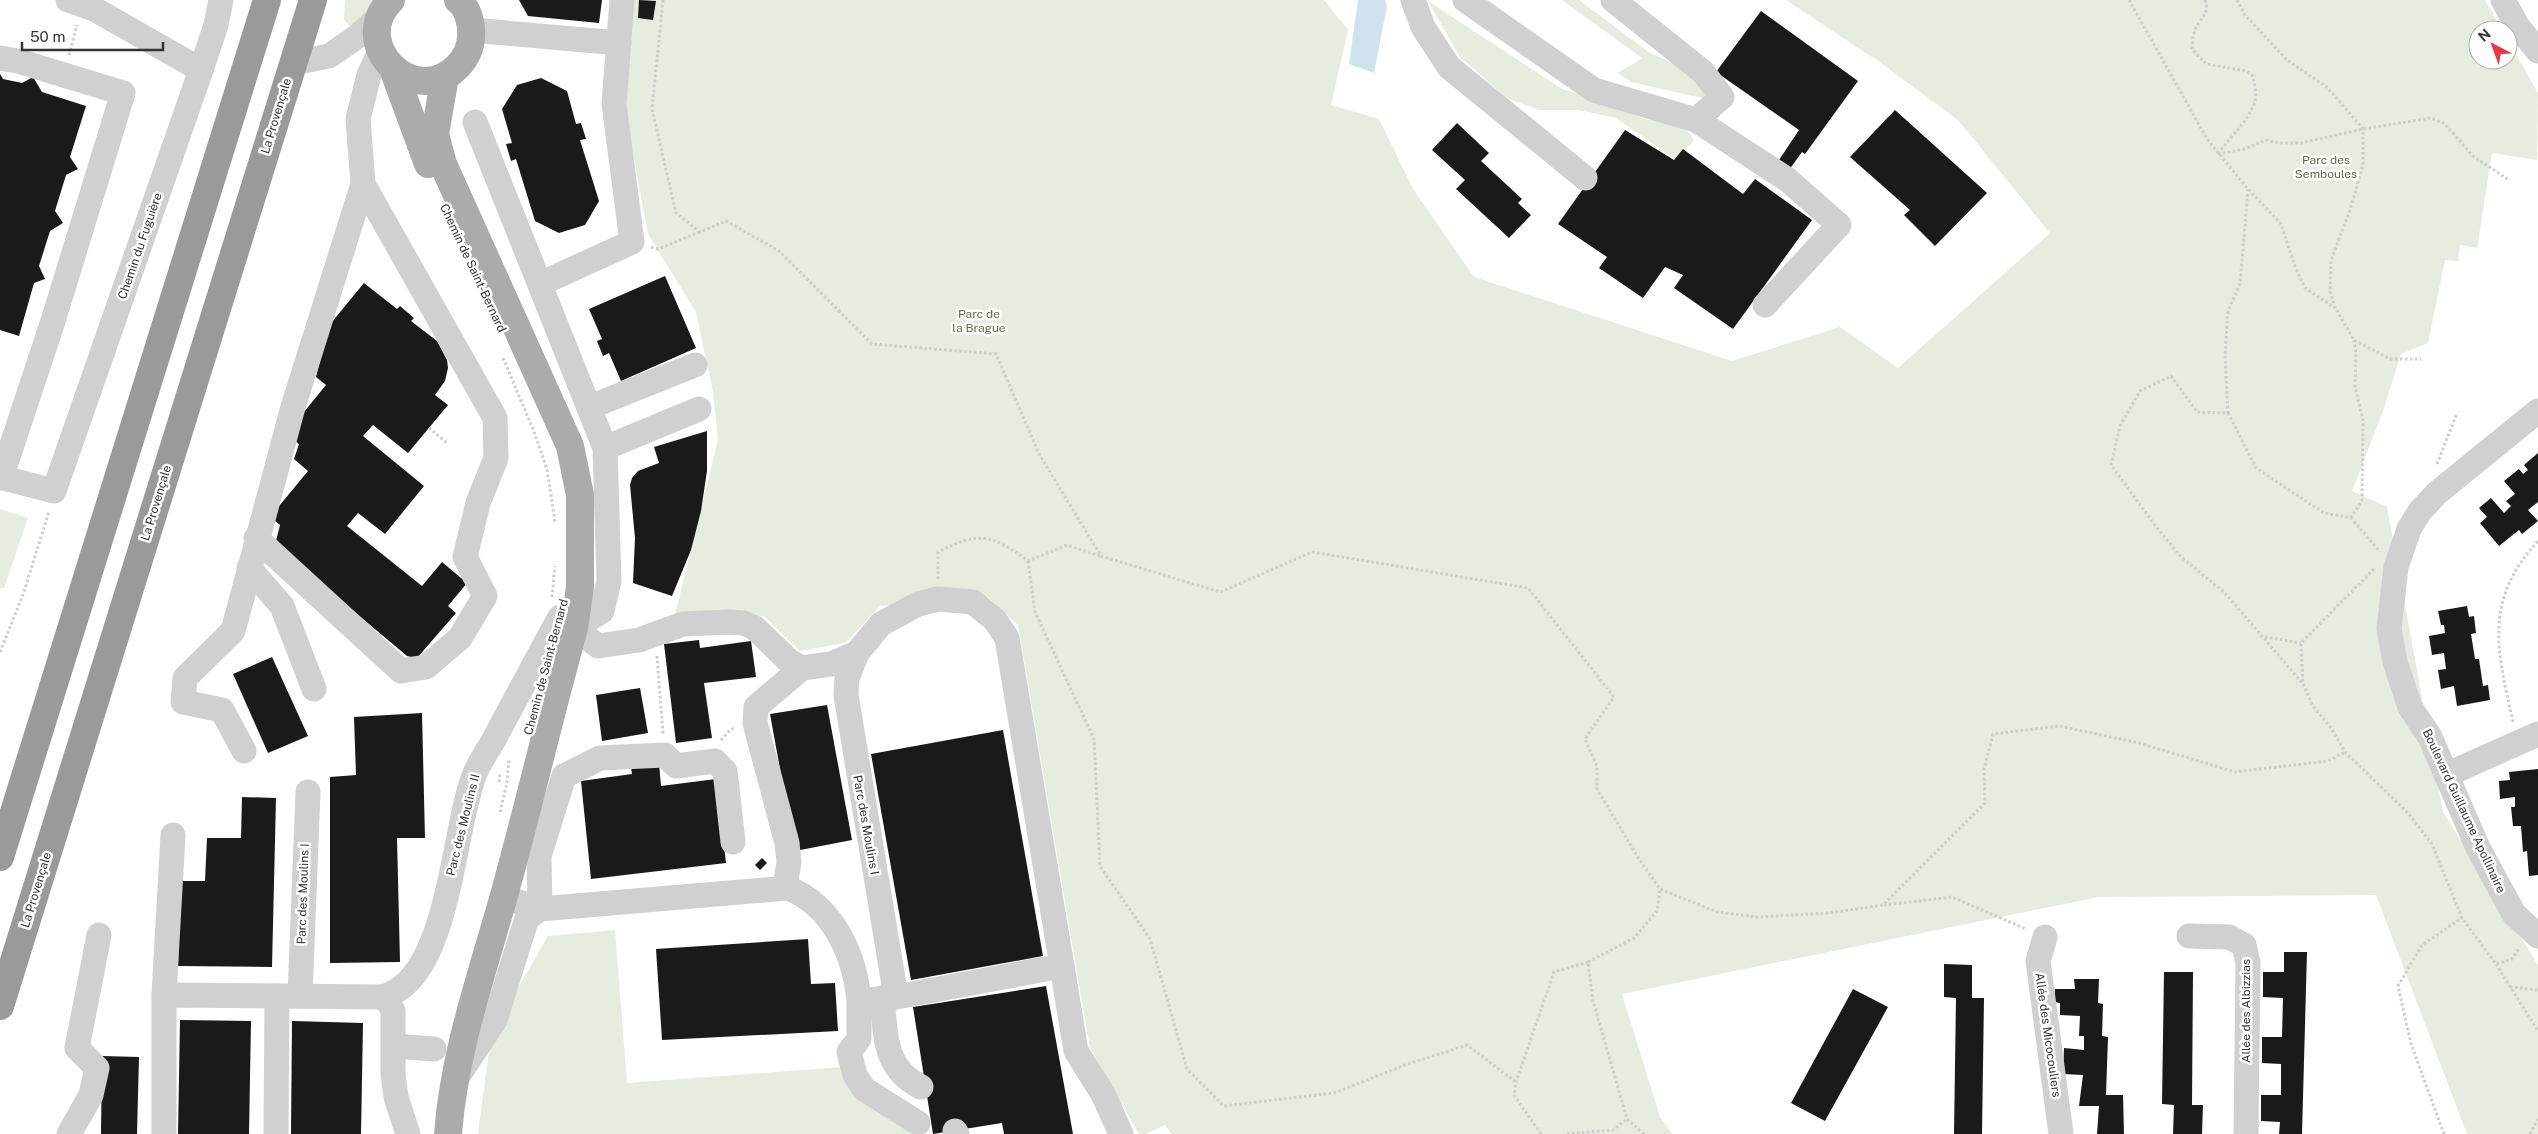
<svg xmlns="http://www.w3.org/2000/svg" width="2538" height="1134" font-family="'Public Sans',sans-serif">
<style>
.green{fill:#e6ecdf}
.water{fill:#cfe2ee}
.building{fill:#1a1a1a}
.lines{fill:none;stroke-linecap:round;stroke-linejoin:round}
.path{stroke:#cdcdcd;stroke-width:3;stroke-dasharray:2.5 2.5;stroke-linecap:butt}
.minor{stroke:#d0d0d0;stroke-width:25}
.major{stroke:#ababab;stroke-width:28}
.highway{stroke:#9a9a9a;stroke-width:28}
.labels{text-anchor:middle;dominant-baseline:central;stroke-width:5;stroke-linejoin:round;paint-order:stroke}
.street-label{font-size:12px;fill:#333;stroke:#fff}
.park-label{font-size:12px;fill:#56703f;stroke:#fff}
</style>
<rect width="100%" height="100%" fill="#fff"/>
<!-- green -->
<g class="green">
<polygon points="345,0 372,0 366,16 350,27 344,19"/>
<polygon points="632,0 1324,0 1348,30 1331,105 1379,119 1413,189 1474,277 1732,361 1840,327 1898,368 2050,233 1958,120 1881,63 1786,0 2485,0 2502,30 2478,30 2478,60 2508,60 2508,40 2538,93 2537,160 2492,153 2477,248 2460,245 2458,261 2445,260 2428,343 2401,354 2382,414 2352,491 2387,507 2443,812 2538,965 2538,1134 2467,1134 2376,895 2099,897 1622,994 1660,1117 1672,1134 1172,1134 1165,1125 1146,1134 1139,1134 1090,1048 1018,625 988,597 880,606 845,643 800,651 764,616 673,623 718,440 713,392 696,312 648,234 623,101"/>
<polygon points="1562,0 1579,0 1650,53 1692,72 1709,91 1706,99 1631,82 1618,73 1642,58"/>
<polygon points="1428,1 1562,89 1614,105 1643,119 1666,120 1683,125 1694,140 1675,159 1616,118 1578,110 1538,110 1507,98 1460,57"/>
<polygon points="0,509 28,518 4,588 0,588"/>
<polygon points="615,930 627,1083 845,1067 921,1134 478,1134 491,1036 548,936"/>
</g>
<!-- water -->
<polygon class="water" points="1358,0 1385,0 1387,6 1374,73 1349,64"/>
<!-- building -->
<g class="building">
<polygon points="519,0 602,0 599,23 528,16"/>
<polygon points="639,0 656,1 653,20 638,18"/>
<polygon points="1761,11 1858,81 1805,154 1802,152 1789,170 1777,163 1799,130 1716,72"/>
<polygon points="0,74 3,79 22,83 33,77 42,92 86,106 70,157 78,169 66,175 55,211 63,223 50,231 39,266 45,279 34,283 19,336 0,330"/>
<polygon points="541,78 567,91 576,124 581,123 586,139 580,140 599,201 585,225 559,233 535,221 516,159 511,161 506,144 512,143 502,109 517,85"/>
<polygon points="1895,110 1987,193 1935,246 1904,215 1910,210 1850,157"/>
<polygon points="1457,123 1489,153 1481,161 1522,199 1518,203 1531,215 1509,238 1456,189 1465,180 1432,150"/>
<polygon points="1625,130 1674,160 1683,149 1743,194 1755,179 1812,220 1733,329 1674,288 1683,275 1665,267 1643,298 1599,268 1607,257 1558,224"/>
<polygon points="665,276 696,348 621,381 609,353 603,356 597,341 602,339 589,309"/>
<polygon points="364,283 397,309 400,306 414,318 411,321 437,341 447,360 448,368 445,381 435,395 448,405 408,453 373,425 363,436 424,486 385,534 358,513 347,526 422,586 442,562 467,583 448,606 456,613 417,658 407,656 275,545 280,525 270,517 308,471 294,459 299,444 286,434 326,385 316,377 322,352 313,345"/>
<polygon points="707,431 707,471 701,511 691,550 672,596 633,583 635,538 630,485 632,478 638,471 659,463 654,447"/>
<polygon points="2538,453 2538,502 2528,510 2538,521 2522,534 2519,530 2499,546 2480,523 2487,517 2479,508 2491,498 2504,513 2511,506 2506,501 2515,494 2504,481 2519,469 2523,474 2528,470 2524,465"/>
<polygon points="2467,606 2469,617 2474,616 2476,633 2471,634 2475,659 2479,659 2483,686 2488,685 2490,700 2457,706 2454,686 2441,689 2438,670 2446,669 2444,653 2432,655 2429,636 2445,633 2444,625 2441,625 2438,611"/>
<polygon points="699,640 700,648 751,641 756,677 704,683 712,738 676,743 664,644"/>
<polygon points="272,657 308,736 268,753 233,674"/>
<polygon points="640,688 648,733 602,741 596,695"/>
<polygon points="827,705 852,840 795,851 770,714"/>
<polygon points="422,713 425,838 397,838 400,962 330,963 330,777 356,775 354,717"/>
<polygon points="1003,730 1043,956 911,980 871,754"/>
<polygon points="659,763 661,786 716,779 726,863 591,879 581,781 632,774 631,767"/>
<polygon points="2538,769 2538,875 2529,876 2527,851 2523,852 2521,826 2513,826 2511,807 2515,807 2515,797 2500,799 2499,781 2510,780 2509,772"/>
<polygon points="242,797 276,798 272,967 178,966 180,881 205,881 207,838 241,838"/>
<polygon points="762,858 767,863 760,870 755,865"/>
<polygon points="808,939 811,984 835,983 838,1031 662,1040 656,949"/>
<polygon points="2284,952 2307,952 2302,1134 2279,1134 2280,1122 2261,1121 2261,1095 2281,1095 2281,1064 2262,1063 2262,1037 2282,1037 2283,998 2263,997 2263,972 2284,972"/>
<polygon points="1944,964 1972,965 1972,998 1984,998 1982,1134 1954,1134 1956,998 1944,997"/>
<polygon points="2164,972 2193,972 2192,1105 2203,1105 2202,1134 2173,1134 2174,1105 2162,1104"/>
<polygon points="2074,979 2099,979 2098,1003 2103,1004 2102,1036 2108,1037 2106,1095 2123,1095 2124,1134 2097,1134 2099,1106 2079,1106 2083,1075 2063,1074 2064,1048 2084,1050 2084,1036 2079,1036 2080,1016 2060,1015 2060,1003 2055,1002 2055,989 2075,989"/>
<polygon points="1046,986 1073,1134 1004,1134 1002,1123 933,1134 913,1007"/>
<polygon points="1853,989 1888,1007 1825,1121 1791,1103"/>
<polygon points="180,1020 251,1021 249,1134 178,1134"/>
<polygon points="292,1021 363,1023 361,1134 291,1134"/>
<polygon points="102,1056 139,1057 137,1134 101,1134"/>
</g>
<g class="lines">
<!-- path -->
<g class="path">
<polyline points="663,0 652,109 676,213 700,232 726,221 779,251 872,344 996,354 1039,454 1101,556 1220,592 1312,552 1528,588 1614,697 1585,739 1597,766 1597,789 1639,859 1660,889 1717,912 1757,917 1829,913 1883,905 1985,803 1984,769 1993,734 2059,726 2139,743 2235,772 2328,761 2345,752"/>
<polyline points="2129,0 2207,139 2248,189 2281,224 2294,264 2305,288 2335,308"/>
<path d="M2205 0C2211 15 2197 20 2194 33 2192 38 2193 44 2192 49L2206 64 2246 71 2253 76 2256 92 2255 103 2245 121 2218 153"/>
<polyline points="2237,0 2245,15 2287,60 2328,88 2363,129 2363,165 2350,210 2331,260 2330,292 2336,309 2354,340 2390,359 2421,359"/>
<polyline points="69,55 77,25"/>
<polyline points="2218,154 2245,149 2265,140 2280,143 2301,143 2363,129 2431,118 2445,124 2473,156 2509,180"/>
<polyline points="2349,178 2359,176"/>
<polyline points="2248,189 2240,284 2228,311 2225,355 2228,413 2197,412 2171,376 2140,391 2120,426 2111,465 2154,524 2181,557 2225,593 2303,684"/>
<polyline points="651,247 658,249 700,232"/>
<polyline points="503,358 533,429 547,469 555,522"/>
<polyline points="2228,413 2256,468 2324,513 2351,518 2380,552"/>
<polyline points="429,428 448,444"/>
<polyline points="2437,464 2457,413"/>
<polyline points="2351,518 2362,500 2363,420 2355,387 2356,354 2354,340"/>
<polyline points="1028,561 1035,612 1094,739 1100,866 1150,939 1187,1069 1224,1106 1334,1093 1405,1065 1467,1045 1516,1082"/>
<polyline points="2374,569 2301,643 2303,684 2313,706 2331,728 2345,752 2408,813 2432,844 2462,918 2496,964 2512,959 2519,948"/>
<path d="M938 579V552C979 531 991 534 1028 561L1067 545 1100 556"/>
<polyline points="552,597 555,566"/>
<polyline points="2265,637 2301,643"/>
<polyline points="0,652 24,592 49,511"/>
<polyline points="657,656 663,734"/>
<path d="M2513 722C2497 650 2483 601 2538 541"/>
<polyline points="721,740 730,730 735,728"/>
<polyline points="499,782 500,774"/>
<polyline points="500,812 507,783 509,759"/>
<polyline points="1884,905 1952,897 2026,929"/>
<polyline points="2496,964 2538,1031"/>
<polyline points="2510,987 2538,990"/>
<polyline points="1541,1134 1514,1095 1516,1082 1554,972 1588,962"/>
<polyline points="1567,1134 1613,1130 1627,1119"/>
<polyline points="1644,1134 1627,1119 1593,1001 1588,962 1634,938 1657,911 1660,889"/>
<polyline points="2444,1134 2411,1044 2398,986 2422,945 2462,918"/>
<polyline points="2530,1134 2538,1119"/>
</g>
<!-- minor -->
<g class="minor">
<polyline points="68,0 94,9 201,70"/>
<polyline points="1413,0 1423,27 1449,67 1585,178"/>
<polyline points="1465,0 1594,90 1696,120 1788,180 1839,225 1765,305"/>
<polyline points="1613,0 1703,72 1722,97 1696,120"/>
<polyline points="2503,0 2518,27 2538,51"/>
<polyline points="472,30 619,43"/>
<polyline points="0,58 18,61 123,93 53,321 1,478"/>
<polyline points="293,63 329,56 358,36 380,16"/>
<polyline points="475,122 605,448 609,581 602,611 574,628 598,646 639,640 683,624 729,622 743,623 755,628 789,661 802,668 831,664 857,653 881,624 918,604 938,599 973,602 995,620 1007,638 1062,966"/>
<polyline points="540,284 632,242 614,104 622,0"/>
<polyline points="590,407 695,365"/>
<polyline points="2538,411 2437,493 2420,511 2409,529 2396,567 2389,629 2395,662 2410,707 2430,737 2478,848 2514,914 2538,936"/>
<polyline points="605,448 699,409"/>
<polyline points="0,477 54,491 201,70 216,25 221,0"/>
<polyline points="256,538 401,671 426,667 460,638 485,596 465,557 478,503 496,458 495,418 363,184 358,119 369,75 380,51"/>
<polyline points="249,568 282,606 314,689"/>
<polyline points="857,653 847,678 846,695 896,997"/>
<polyline points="244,751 222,710 183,702 185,678 233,631 293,407 363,184"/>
<polyline points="2446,775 2538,734"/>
<polyline points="785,887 789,862 787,843 755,723 756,707 802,668"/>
<path d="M504 897 540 909 788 888C833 906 855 955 859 1001L896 997 1062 966 1076 1051 1103 1094 1121 1134"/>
<polyline points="2189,936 2229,937 2244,945 2248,963 2246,1134"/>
<polyline points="2045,937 2038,961 2061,1134"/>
<polyline points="164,995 173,835"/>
<polyline points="300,996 308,792"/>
<path d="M381 997C450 983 452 829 475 773 481 759 492 745 499 730 519 693 539 655 560 617"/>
<path d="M882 998C886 1035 883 1068 921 1087"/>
<polyline points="859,1001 859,1039 849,1052 855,1075 864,1089 918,1123"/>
<polyline points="394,1046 434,1049"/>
<polyline points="456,1079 495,1020 527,918 540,909 539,856 564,776 600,758 665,755 676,766 715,761 725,771 733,842"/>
<polyline points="955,1131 957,1134"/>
<polyline points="69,1134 91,1095 97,1068 77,1048 99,935"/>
<polyline points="164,1134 164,995 381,997 389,1003 393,1011 393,1074 396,1097 408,1134"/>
<polyline points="276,1134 277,996"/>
</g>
<!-- major -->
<g class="major">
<path d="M391 0C347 44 415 111 458 66 466 58 470 49 471 38 472 25 469 9 458 0"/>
<polyline points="393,69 428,164"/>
<path d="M445 76 435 134 443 164 570 446 580 495V587L574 628C549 718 528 809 503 899 481 977 454 1053 448 1134"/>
</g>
<!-- highway -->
<g class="highway">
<polyline points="0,857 267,0"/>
<polyline points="0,1006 313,0"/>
</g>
</g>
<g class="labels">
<!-- street labels -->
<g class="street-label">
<text transform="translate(276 116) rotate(-73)">La Provençale</text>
<text transform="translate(140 246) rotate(-71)">Chemin du Fuguière</text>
<text transform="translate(473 268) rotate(65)">Chemin de Saint-Bernard</text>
<text transform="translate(156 503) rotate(-73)">La Provençale</text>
<text transform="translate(546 667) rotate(-75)">Chemin de Saint-Bernard</text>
<text transform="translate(2464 811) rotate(65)">Boulevard Guillaume Apollinaire</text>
<text transform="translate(463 825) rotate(-76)">Parc des Moulins II</text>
<text transform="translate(866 825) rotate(80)">Parc des Moulins I</text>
<text transform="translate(36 890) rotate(-73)">La Provençale</text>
<text transform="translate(303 894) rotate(-88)">Parc des Moulins I</text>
<text transform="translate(2246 1011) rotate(-90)">Allée des Albizzias</text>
<text transform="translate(2048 1035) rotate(82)">Allée des Micocouliers</text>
</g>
<!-- park labels -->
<g class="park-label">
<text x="2326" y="160">Parc des<tspan x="2326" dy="14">Semboules</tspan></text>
<text x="979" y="314">Parc de<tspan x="979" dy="14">la Brague</tspan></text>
</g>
</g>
<!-- north arrow -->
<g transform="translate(2493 45) rotate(319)"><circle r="24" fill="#ffffff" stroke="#adadad"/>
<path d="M0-4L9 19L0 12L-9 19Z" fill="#e63946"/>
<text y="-8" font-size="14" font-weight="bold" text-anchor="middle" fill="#333333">N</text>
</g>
<!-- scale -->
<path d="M22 42v8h141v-8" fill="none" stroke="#333333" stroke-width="2.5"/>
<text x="30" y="42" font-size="15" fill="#333333" stroke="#ffffff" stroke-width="4" paint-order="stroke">50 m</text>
</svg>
